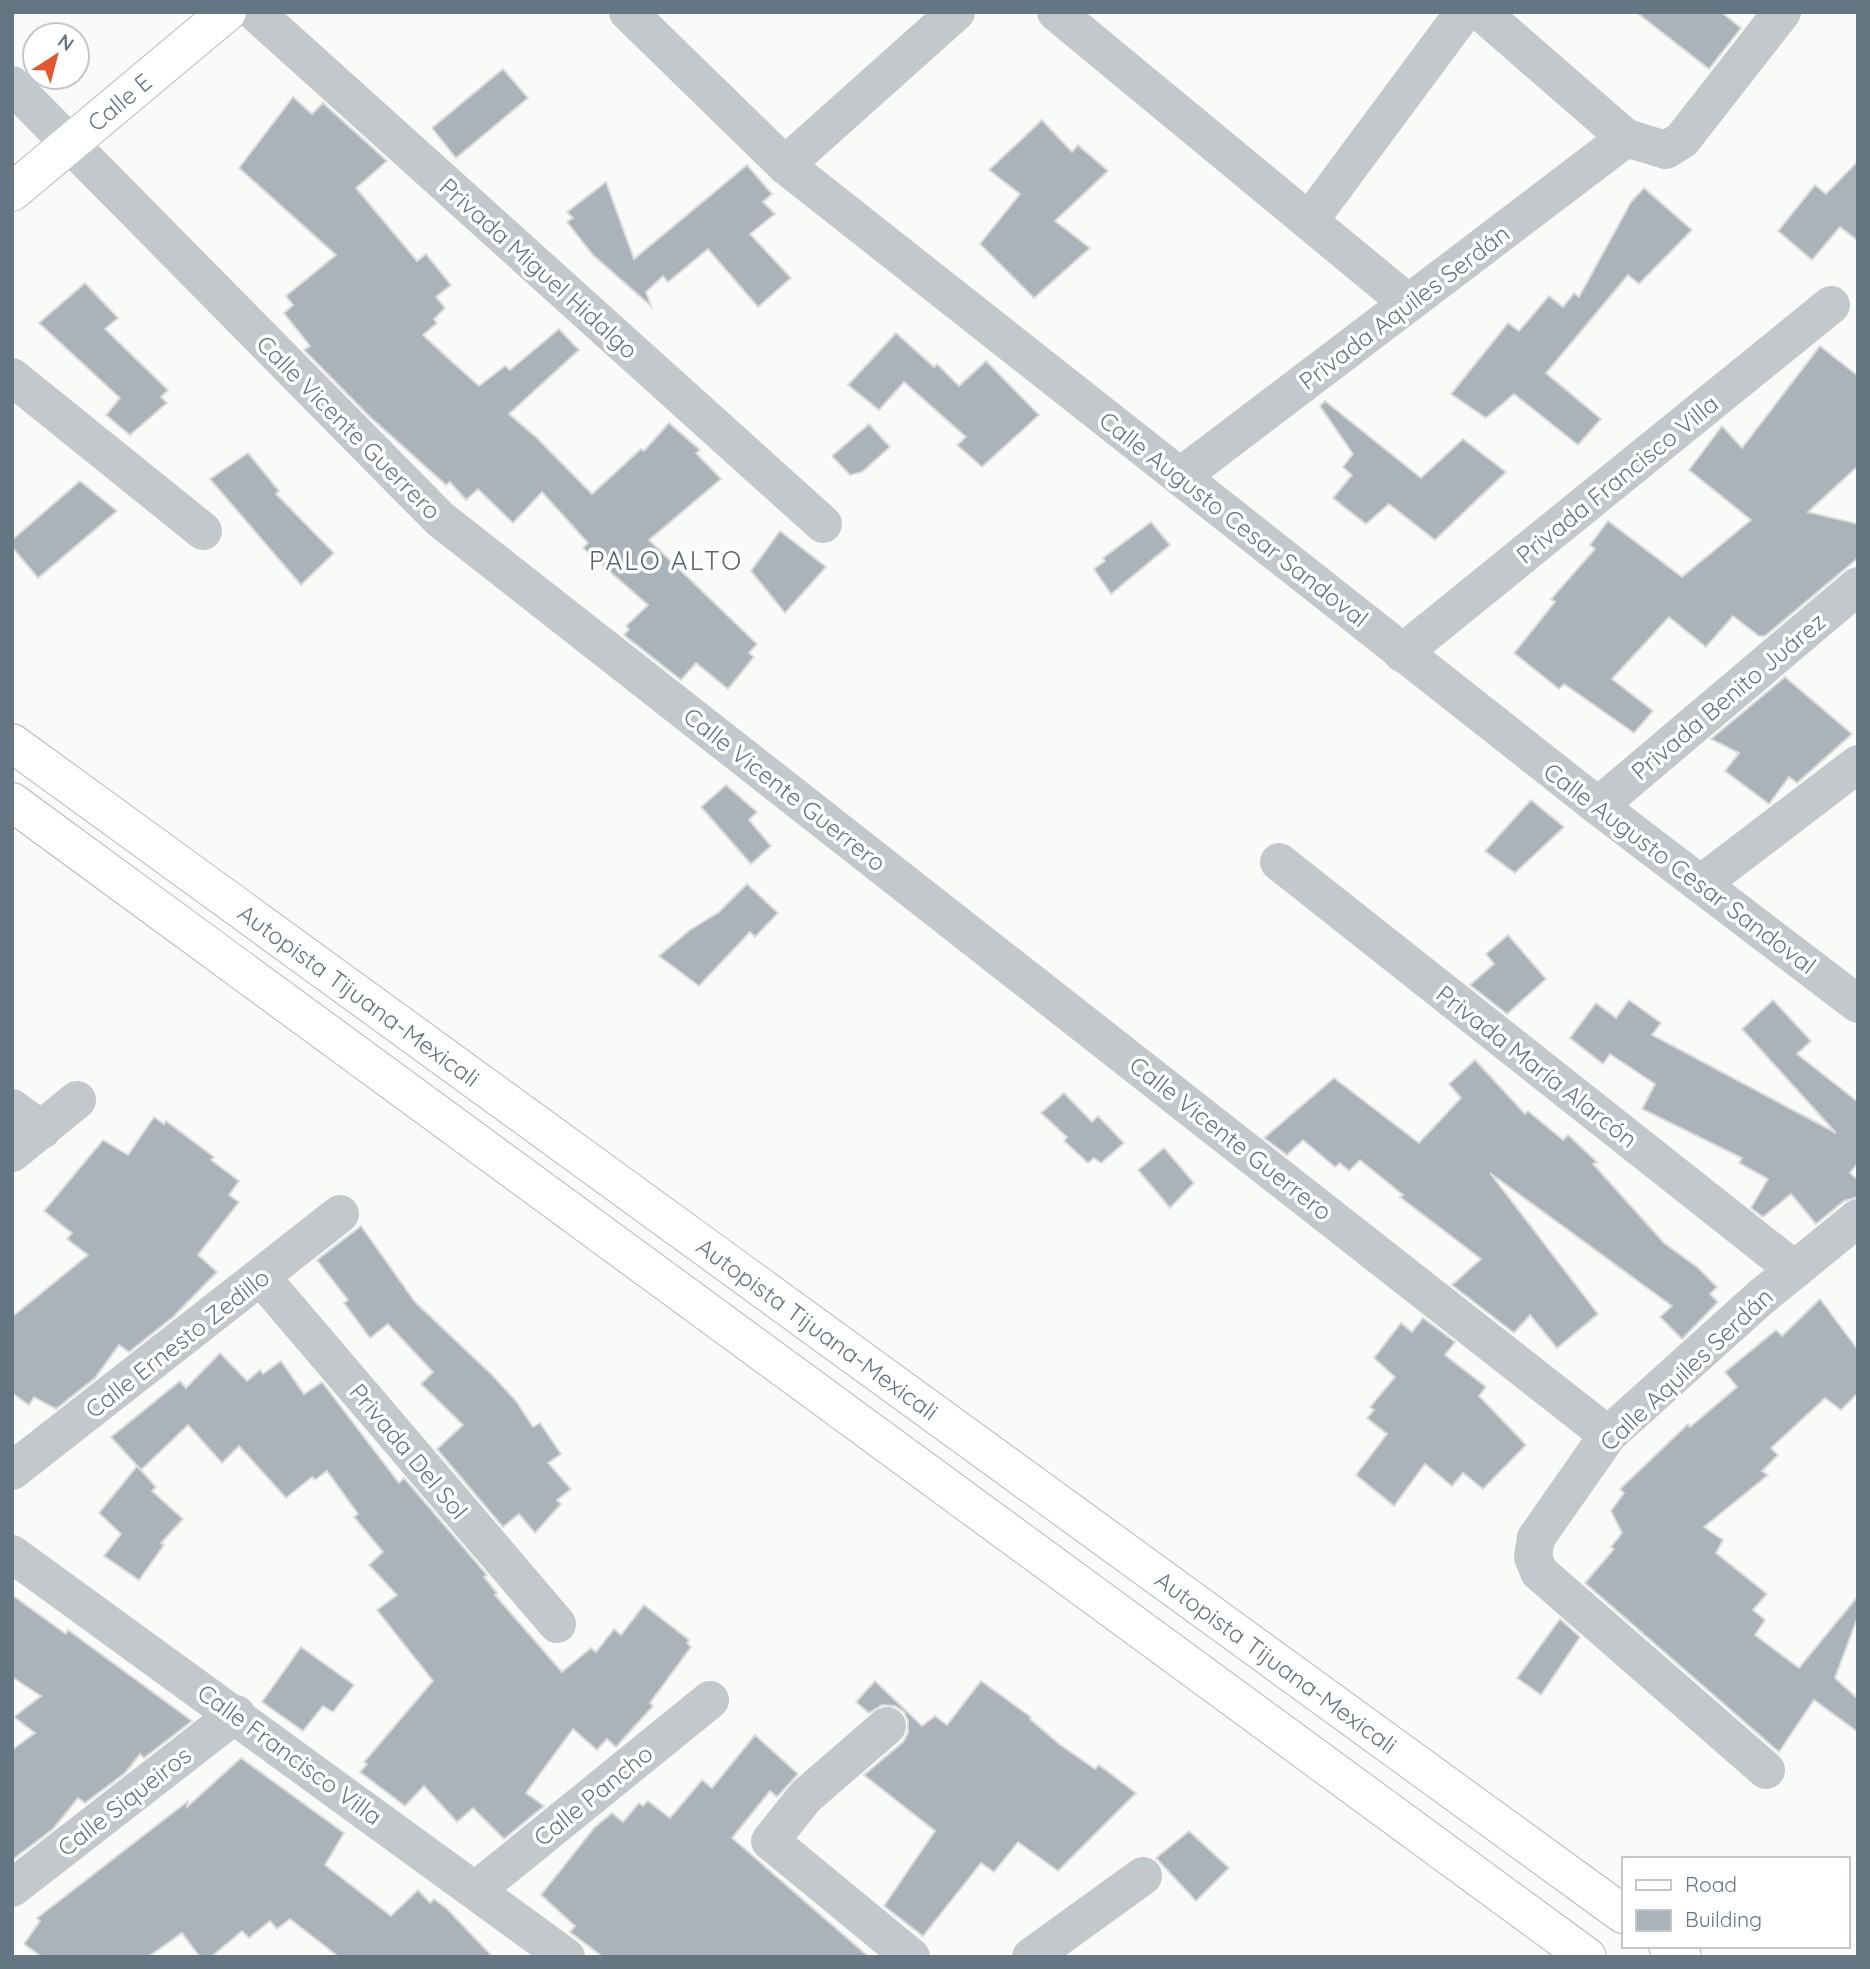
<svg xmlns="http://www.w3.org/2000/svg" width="1870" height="1969" font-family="Quicksand,sans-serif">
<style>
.building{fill:#aab3b9;stroke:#dcdcda;stroke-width:2}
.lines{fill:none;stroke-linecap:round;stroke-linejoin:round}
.secondary-casing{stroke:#b3babf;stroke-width:40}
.motorway-casing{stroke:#b4b9bd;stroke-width:40}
.minor{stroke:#c3c8cc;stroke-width:38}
.secondary{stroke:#fff;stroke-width:38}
.motorway{stroke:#fff;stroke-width:38}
.labels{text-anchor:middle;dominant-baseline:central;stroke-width:7;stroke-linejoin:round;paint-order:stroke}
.street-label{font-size:24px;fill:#657683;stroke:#fff}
.neighbourhood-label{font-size:26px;letter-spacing:2px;fill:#57646e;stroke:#fff}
</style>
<rect width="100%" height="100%" fill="#fafaf8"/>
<!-- building -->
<g class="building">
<polygon points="1636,12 1721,12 1741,28 1709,69"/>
<polygon points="503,69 528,98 456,158 432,128"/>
<polygon points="293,97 312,114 323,103 387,161 356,188 417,261 426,254 451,285 436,297 445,308 434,319 437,323 423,335 451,361 479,386 505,366 510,370 559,329 579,350 509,414 537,438 592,494 641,449 644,451 669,423 700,450 696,453 721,479 649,540 757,644 749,653 754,657 728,689 696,663 681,680 624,635 629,629 626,626 648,605 583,548 588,543 542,492 513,523 478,489 466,500 450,482 446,485 369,416 304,350 310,346 284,313 293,305 286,296 336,255 239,168"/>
<polygon points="1042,120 1072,152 1078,145 1108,171 1055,221 1090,248 1034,298 980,244 1020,194 989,170"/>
<polygon points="1858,161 1858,241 1840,227 1812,260 1778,231 1815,185 1826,194"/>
<polygon points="747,165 772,194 763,202 775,214 750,234 791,278 758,307 708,249 668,282 663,276 646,292 651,306 593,255 567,222 573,218 567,212 606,182 634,259"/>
<polygon points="1644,188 1692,230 1639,284 1628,275 1546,373 1601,419 1578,445 1514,394 1486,418 1451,394 1508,323 1519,331 1549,296 1563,307 1574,293 1579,297 1631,202"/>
<polygon points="85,283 118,318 105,329 168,390 161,397 167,403 130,435 106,415 120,398 39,323"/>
<polygon points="896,333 934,367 937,364 959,386 986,361 1039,415 982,467 957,445 966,437 904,382 879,410 848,385"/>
<polygon points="1820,346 1858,376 1858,466 1808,512 1858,524 1858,558 1765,636 1759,636 1733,616 1706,647 1669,617 1612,679 1653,711 1634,733 1564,684 1559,689 1514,653 1555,602 1551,599 1595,549 1590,545 1608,521 1682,577 1751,520 1689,470 1722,426 1742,448"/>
<polygon points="1325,401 1421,478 1463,439 1506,472 1435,540 1389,504 1366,524 1333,498 1352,475 1343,467 1353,454 1320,406"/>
<polygon points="869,424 890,447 862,472 850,475 832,456"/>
<polygon points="248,453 279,491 276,494 334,553 301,585 210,479"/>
<polygon points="80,481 117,511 38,578 12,547 12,540"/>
<polygon points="1151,522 1170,545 1111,594 1094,569 1105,561 1103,558"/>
<polygon points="780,531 826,567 785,613 751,571"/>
<polygon points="1785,677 1852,734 1797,783 1789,777 1769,804 1725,771 1739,753 1711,739"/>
<polygon points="726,785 757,812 749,820 771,846 751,864 701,807"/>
<polygon points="1531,800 1564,827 1515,873 1485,851"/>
<polygon points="747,884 778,913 755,937 750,932 699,986 659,956 690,930 719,912"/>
<polygon points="1508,935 1546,979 1507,1014 1470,985 1494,964 1486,954"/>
<polygon points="1629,1000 1661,1023 1652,1035 1836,1133 1742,1029 1773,1000 1811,1041 1797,1054 1858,1102 1858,1163 1850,1173 1858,1180 1858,1197 1844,1201 1816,1224 1791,1194 1763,1217 1751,1208 1768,1179 1739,1163 1742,1158 1642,1109 1655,1084 1610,1054 1603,1064 1570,1038 1596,1003 1616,1018"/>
<polygon points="1475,1060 1525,1114 1528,1111 1563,1140 1568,1135 1597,1162 1593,1164 1664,1243 1697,1267 1717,1287 1710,1294 1718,1302 1682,1339 1660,1317 1672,1306 1490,1173 1598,1314 1557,1348 1530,1315 1514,1333 1452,1285 1481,1259 1400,1197 1403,1195 1360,1160 1349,1171 1340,1163 1335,1167 1303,1140 1287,1155 1264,1138 1334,1078 1419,1143 1461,1098 1449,1084"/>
<polygon points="1064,1093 1092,1122 1098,1116 1124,1143 1101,1163 1094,1158 1088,1163 1064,1141 1067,1137 1041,1113"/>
<polygon points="154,1117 164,1124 166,1121 214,1157 211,1160 239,1181 229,1195 239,1202 198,1255 217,1272 173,1317 129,1352 119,1345 95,1378 56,1409 34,1397 29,1405 12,1393 12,1317 88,1255 67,1239 72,1233 44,1211 103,1140 128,1155"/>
<polygon points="1164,1148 1194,1183 1170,1208 1138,1170"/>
<polygon points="361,1226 415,1302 491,1374 516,1401 533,1427 540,1423 561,1454 548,1463 571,1489 557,1500 561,1504 535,1533 519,1514 503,1527 437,1449 463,1425 421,1384 433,1372 388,1324 370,1338 344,1303 348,1300 317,1260"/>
<polygon points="1820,1299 1858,1350 1858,1393 1841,1410 1825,1398 1771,1448 1778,1455 1762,1471 1768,1475 1704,1527 1723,1540 1716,1553 1767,1594 1753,1610 1765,1620 1755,1635 1799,1668 1858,1596 1858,1616 1835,1678 1858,1699 1858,1732 1814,1700 1779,1752 1585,1583 1614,1549 1611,1547 1622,1533 1611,1511 1624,1493 1620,1489 1688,1424 1690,1427 1737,1387 1725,1372 1776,1330 1782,1336"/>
<polygon points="1423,1318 1455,1342 1445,1355 1486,1387 1479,1396 1526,1445 1483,1489 1463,1473 1452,1486 1425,1464 1394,1506 1356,1475 1387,1434 1367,1418 1374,1410 1370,1407 1395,1377 1374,1358 1401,1323 1412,1332"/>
<polygon points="220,1353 247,1381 260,1370 263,1374 281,1361 304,1394 322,1382 399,1483 404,1478 487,1575 484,1577 497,1593 495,1595 562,1672 591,1648 596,1652 614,1629 621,1635 644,1605 689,1640 687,1643 691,1647 650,1703 653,1706 616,1747 607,1739 597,1750 573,1729 526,1793 544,1806 504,1839 473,1808 457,1822 424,1786 405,1806 360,1772 367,1764 364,1762 433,1681 377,1610 397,1595 369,1565 383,1552 354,1517 358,1514 327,1471 315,1480 312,1477 286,1498 239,1446 222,1463 188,1425 141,1470 111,1437 180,1381 186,1388"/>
<polygon points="137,1466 156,1487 152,1491 183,1519 161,1543 164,1545 139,1580 104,1556 121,1534 99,1513"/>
<polygon points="12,1595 66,1634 68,1630 192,1721 144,1758 140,1754 125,1773 85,1803 78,1798 53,1829 12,1860 12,1750 35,1733 14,1717 41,1696 12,1677"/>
<polygon points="1560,1619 1580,1637 1541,1695 1517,1678"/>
<polygon points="301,1647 354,1685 333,1712 323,1706 303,1731 262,1702"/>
<polygon points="875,1681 922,1726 935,1716 947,1725 981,1681 1031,1717 1030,1719 1059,1744 1095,1769 1099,1765 1136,1793 1058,1871 1018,1842 994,1872 981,1863 923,1936 884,1906 935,1831 864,1775 903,1742 908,1733 908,1721 904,1712 895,1706 882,1705 869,1713 856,1702"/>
<polygon points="755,1735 798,1774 777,1797 770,1791 732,1838 869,1957 603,1957 570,1932 575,1926 541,1895 595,1827 612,1813 623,1822 639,1803 643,1806 648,1801 670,1818 702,1780 712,1788"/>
<polygon points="241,1758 344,1833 325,1865 391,1916 418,1890 430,1903 434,1899 447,1909 493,1957 339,1957 290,1919 277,1929 270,1921 249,1938 242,1931 211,1957 200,1957 182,1933 148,1957 42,1957 24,1944 40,1921 37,1918 188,1801 187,1807"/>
<polygon points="1189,1831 1229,1868 1196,1901 1156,1858"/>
</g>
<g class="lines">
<!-- secondary casing -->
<g class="secondary-casing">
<g id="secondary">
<path id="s1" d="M12 192 227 12"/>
</g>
</g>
<!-- motorway casing -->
<g class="motorway-casing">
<g id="motorway">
<path id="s2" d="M12 743 1623 1914"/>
<polyline points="12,802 1587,1957"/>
<polyline points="1668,1946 1682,1957"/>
</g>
</g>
<!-- minor -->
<g class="minor">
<polyline points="255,12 823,524"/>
<polyline points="628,12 785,165 1598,806 1858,1004"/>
<polyline points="1056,12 1408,303"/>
<polyline points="1481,12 1626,138 1666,150 1682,140 1782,12"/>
<polyline points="12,85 440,519 1608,1435"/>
<polyline points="785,165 956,12"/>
<polyline points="1309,221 1464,12"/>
<polyline points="12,377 203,531"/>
<polyline points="1181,476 1626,138"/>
<polyline points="1402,653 1831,305"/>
<polyline points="1598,806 1858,586"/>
<polyline points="1279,862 1795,1270"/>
<polyline points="1702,883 1858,764"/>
<polyline points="12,1108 42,1130"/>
<polyline points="12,1153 77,1100"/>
<polyline points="262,1278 557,1624"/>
<polyline points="12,1471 340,1214"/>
<polyline points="12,1554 566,1957"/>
<polyline points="887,1726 806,1796 770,1841 911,1957"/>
<polyline points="1766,1770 1539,1572 1533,1557 1536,1538 1608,1435 1760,1298 1858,1218"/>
<polyline points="12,1888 236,1714"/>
<polyline points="476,1890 710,1700"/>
<polyline points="1031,1957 1143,1876"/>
</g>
<!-- secondary -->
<use href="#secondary" class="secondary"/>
<!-- motorway -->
<use href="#motorway" class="motorway"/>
</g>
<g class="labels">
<!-- street labels -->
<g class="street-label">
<text stroke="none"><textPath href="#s1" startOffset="140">Calle E</textPath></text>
<text transform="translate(539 268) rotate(42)">Privada Miguel Hidalgo</text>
<text transform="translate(1404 307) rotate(-37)">Privada Aquiles Serdán</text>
<text transform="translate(349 427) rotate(45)">Calle Vicente Guerrero</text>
<text transform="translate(1617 479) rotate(-39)">Privada Francisco Villa</text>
<text transform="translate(1234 519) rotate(38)">Calle Augusto Cesar Sandoval</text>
<text transform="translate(1728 696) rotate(-40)">Privada Benito Juárez</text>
<text transform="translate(785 789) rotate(38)">Calle Vicente Guerrero</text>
<text transform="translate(1680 868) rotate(37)">Calle Augusto Cesar Sandoval</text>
<text stroke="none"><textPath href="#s2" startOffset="429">Autopista Tijuana-Mexicali</textPath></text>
<text transform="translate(1537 1066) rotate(38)">Privada María Alarcón</text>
<text transform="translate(1231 1138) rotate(38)">Calle Vicente Guerrero</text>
<text stroke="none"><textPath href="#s2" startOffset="996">Autopista Tijuana-Mexicali</textPath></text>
<text transform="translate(177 1343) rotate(-38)">Calle Ernesto Zedillo</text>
<text transform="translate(1686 1369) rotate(-43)">Calle Aquiles Serdán</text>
<text transform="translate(409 1451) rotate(50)">Privada Del Sol</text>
<text stroke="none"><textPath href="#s2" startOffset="1563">Autopista Tijuana-Mexicali</textPath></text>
<text transform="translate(290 1754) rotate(36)">Calle Francisco Villa</text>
<text transform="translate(593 1795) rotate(-39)">Calle Pancho</text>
<text transform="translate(124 1801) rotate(-38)">Calle Siqueiros</text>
</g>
<!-- neighbourhood labels -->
<g class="neighbourhood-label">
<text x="666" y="560">PALO ALTO</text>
</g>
</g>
<!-- border -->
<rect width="1870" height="1969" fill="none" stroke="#657683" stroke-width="28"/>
<!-- legend -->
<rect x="1622" y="1857" width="228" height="91" fill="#ffffff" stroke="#c1c8cd" stroke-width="2"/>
<rect x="1636" y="1880" width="35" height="10" fill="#ffffff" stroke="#c1c8cd" stroke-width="2"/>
<text x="1685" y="1892" font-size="21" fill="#657683">Road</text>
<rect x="1636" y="1910" width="35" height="21" fill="#aab3b9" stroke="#c1c8cd" stroke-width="2"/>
<text x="1685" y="1927" font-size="21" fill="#657683">Building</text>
<!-- north arrow -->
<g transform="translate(56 56) rotate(36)"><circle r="33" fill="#ffffff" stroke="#c1c8cd" stroke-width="2"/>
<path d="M0-5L12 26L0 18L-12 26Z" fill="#e4572e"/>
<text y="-10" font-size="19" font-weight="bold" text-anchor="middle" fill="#657683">N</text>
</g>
</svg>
